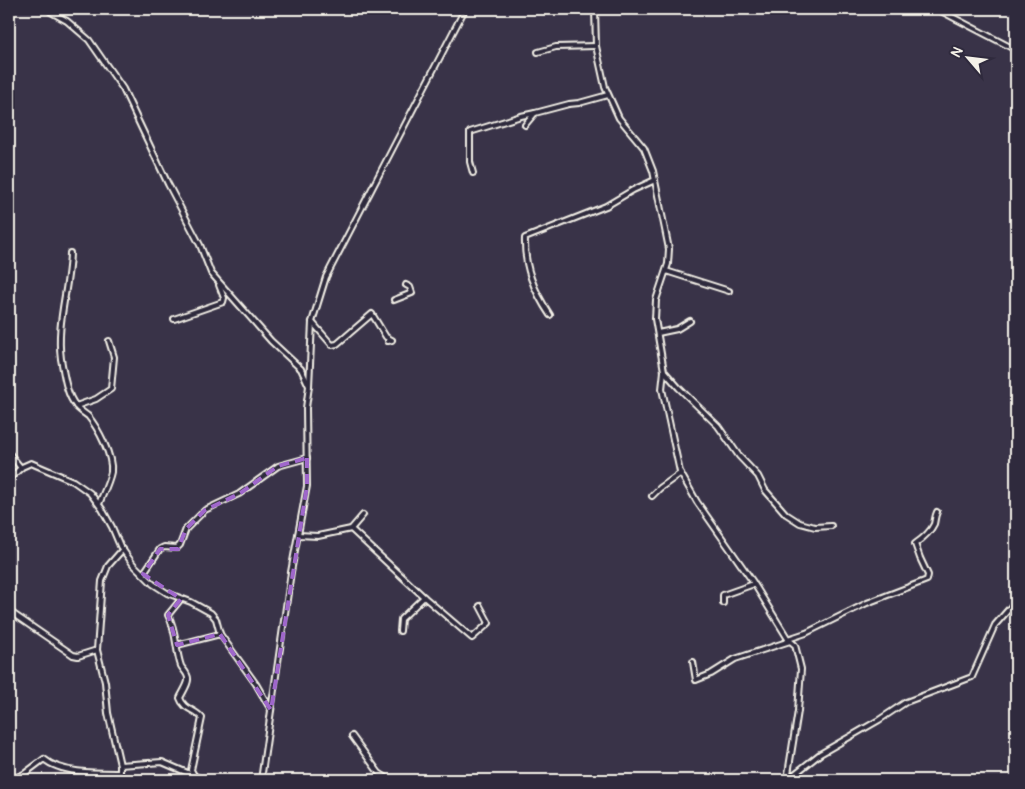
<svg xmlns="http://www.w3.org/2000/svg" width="1025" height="789" font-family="Pangolin,sans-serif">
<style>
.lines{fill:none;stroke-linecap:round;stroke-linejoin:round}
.street-casing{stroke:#f4f1e8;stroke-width:8}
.street{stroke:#2f2a3d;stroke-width:4}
.marked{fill:none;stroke:#9f67cb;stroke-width:4;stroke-dasharray:10 6;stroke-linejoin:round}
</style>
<rect width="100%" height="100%" fill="#393348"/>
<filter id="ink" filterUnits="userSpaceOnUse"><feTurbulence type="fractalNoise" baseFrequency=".02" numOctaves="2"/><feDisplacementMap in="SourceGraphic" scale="10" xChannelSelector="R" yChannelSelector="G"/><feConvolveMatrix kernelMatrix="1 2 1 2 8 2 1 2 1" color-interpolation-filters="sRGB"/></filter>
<g filter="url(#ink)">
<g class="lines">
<!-- street casing -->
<g class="street-casing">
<g id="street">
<polyline points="50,9 51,12 67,21 89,40 123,89 168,184 200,245 211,273 271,341 301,369 309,386"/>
<polyline points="595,9 596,46 605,87 619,118 644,148 653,171 669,249 668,264 656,300 655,319 664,371 662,389 680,472 697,502 753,582 788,639 795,645 801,669 798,711 787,780 820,754 879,720 906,702 972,677 995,625 1016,601"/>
<polyline points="937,9 1016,50"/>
<polyline points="538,52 556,47 596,46"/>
<polyline points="525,125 535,113 569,104 579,103 608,95"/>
<polyline points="473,173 470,162 470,132 521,116 535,113"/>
<path d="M70 253C69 289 56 323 61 359 64 374 66 394 76 406 79 410 84 413 88 416 98 428 113 456 111 472 109 482 103 494 99 504"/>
<polyline points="666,271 729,291"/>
<polyline points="394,300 412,293 410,287 406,285"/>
<path d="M550 315C534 291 524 267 525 238L606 206 633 190 655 180"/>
<polyline points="174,319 223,302 224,298 219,285"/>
<polyline points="312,322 332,345 337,344 372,314 386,337 392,340 388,341"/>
<polyline points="658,333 677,329 690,321"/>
<polyline points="664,371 679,388 718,426 739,456 758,476 765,490 786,514 800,523 815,527 831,526"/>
<polyline points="76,406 96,399 111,389 114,357 109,341"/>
<polyline points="9,453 21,468"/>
<polyline points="9,479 22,467 31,463 73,481 90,493 102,509 112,527 120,546 133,564 153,584 167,593 191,602 211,613 216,619 220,634 256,684 271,710"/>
<polyline points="652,496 660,488 681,473"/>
<polyline points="351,529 424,597 472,638 489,623 480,606"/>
<polyline points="298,535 318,536 351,529 363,515"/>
<polyline points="143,574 160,549 164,547 177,548 180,545 186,529 205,510 239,494 278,466 307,458"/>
<path d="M181 599 168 615C177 631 175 649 181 666 183 670 189 674 188 680 188 685 182 693 180 698 184 710 195 709 202 718L191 770 195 777"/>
<polyline points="723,603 723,595 754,584"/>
<polyline points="9,611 73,655 78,656 97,650"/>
<polyline points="400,631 401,619 424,597"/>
<path d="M788 639 806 633 867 603 927 580 928 575 920 558 915 544C922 539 930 533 934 524 935 520 935 516 937 512"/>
<polyline points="177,645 220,634"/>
<polyline points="693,662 696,680 711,674 735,659 790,641"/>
<polyline points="352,736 379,773 390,780"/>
<polyline points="120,765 162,762 204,780"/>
<path d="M10 780 24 774 44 759C61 774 98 773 120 773"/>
<polyline points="120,780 120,765 108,713 105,682 97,650 102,581 108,566 123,549"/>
<polyline points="261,780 291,572 307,486 306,408 309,386 312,322 326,277 465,9"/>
</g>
</g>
<!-- street -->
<use href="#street" class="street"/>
</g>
</g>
<!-- marked area -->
<path class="marked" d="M307 458V486L271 710 220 634 177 645 168 615 181 599 143 574 160 549H178L186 529 205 510 239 494 278 466Z"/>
<!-- margin -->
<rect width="1025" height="789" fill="none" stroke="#2f2a3d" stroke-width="30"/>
<rect x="15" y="15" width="995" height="759" fill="none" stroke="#f4f1e8" stroke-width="2" filter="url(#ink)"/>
<!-- north arrow -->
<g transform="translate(968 58) rotate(298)" stroke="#2f2a3d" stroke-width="4" paint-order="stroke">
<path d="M0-4L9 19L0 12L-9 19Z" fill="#f4f1e8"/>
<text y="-8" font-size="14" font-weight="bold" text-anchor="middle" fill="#f4f1e8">N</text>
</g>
</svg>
